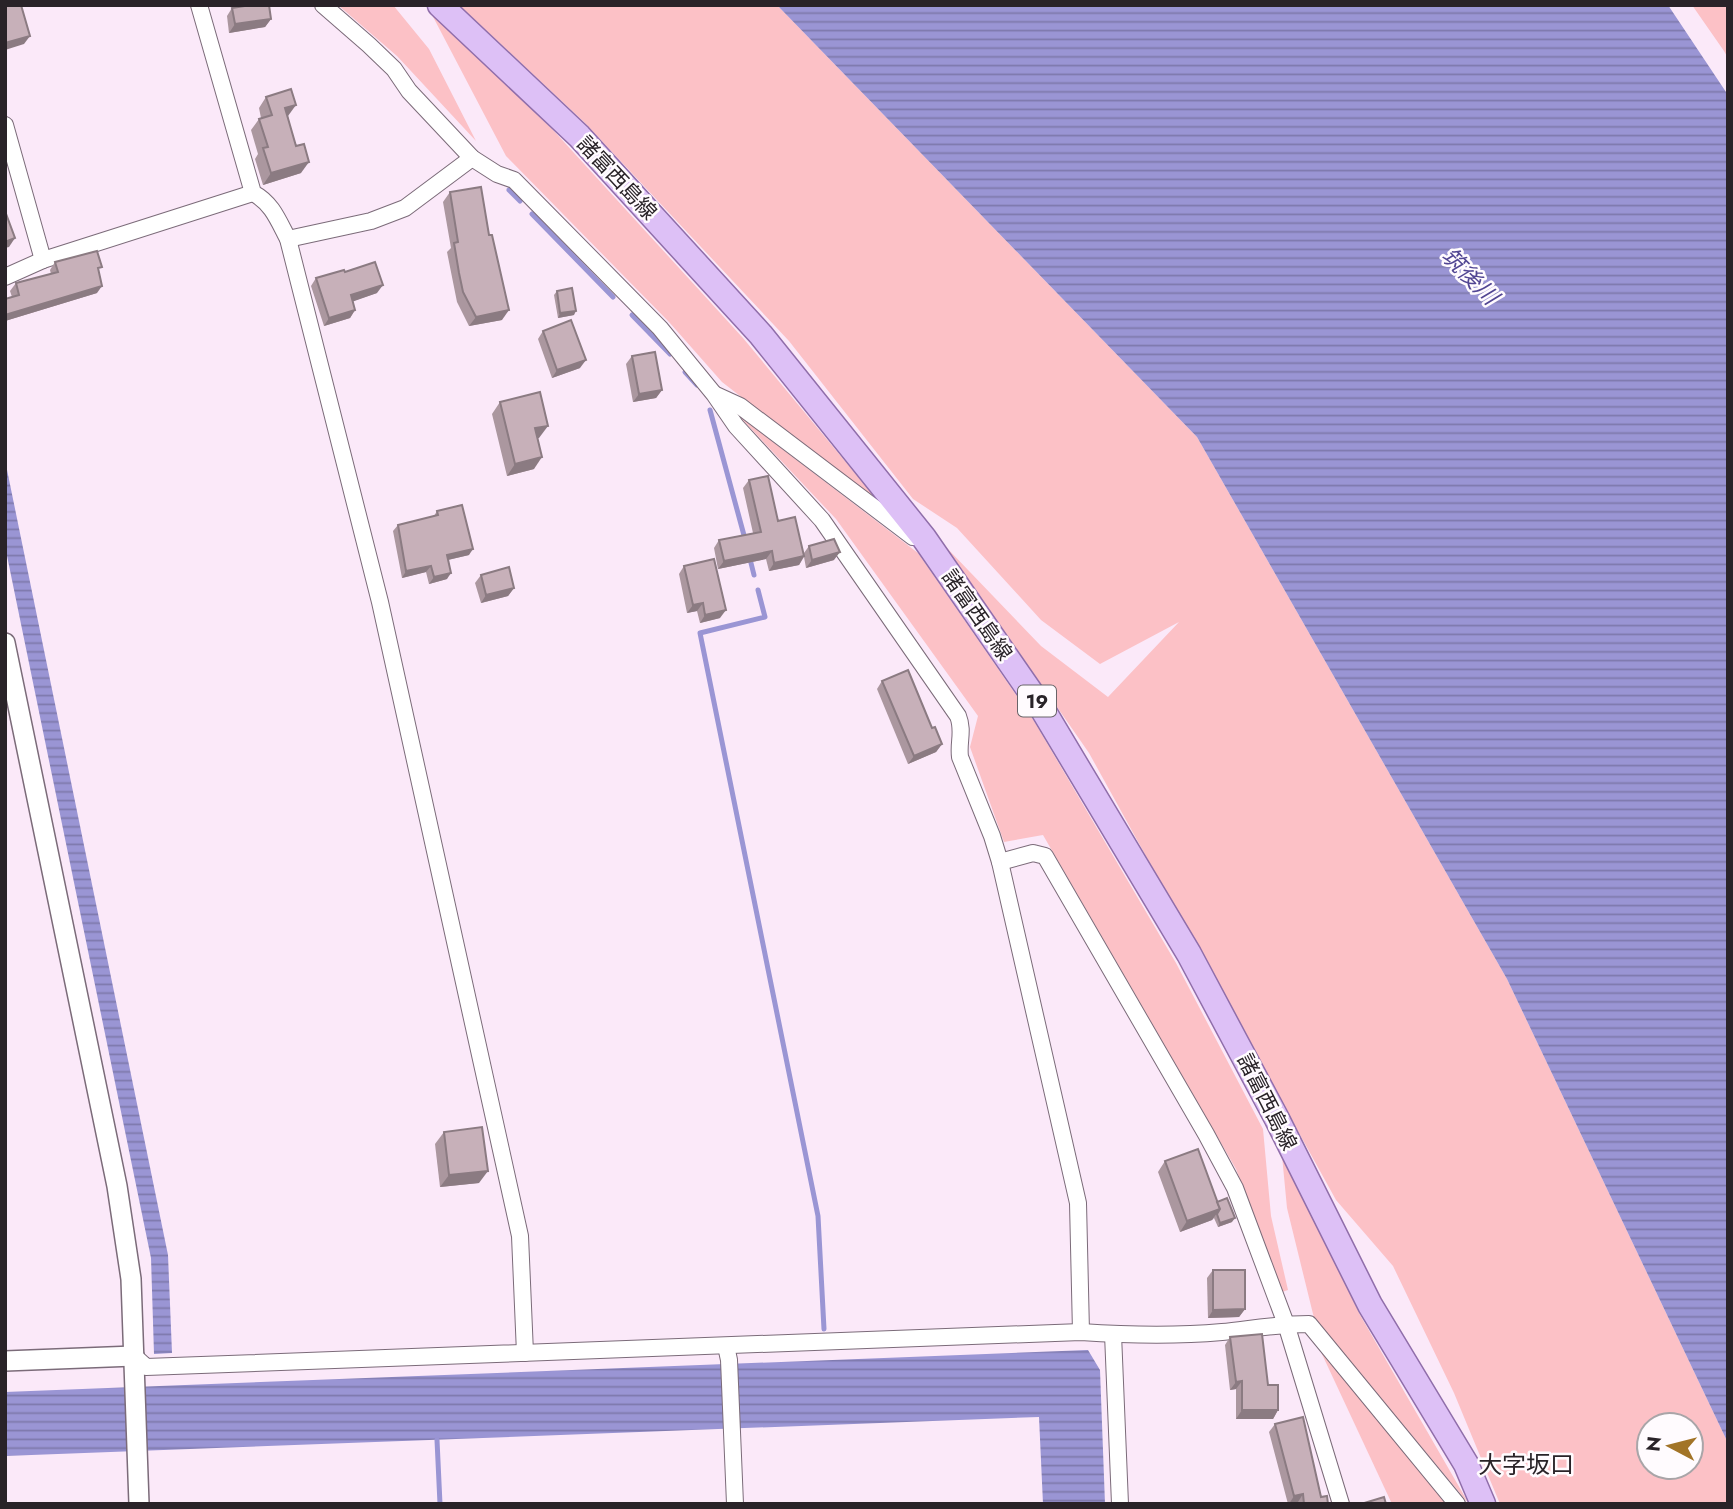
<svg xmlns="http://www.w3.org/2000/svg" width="1733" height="1509" font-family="Jost,'Noto Sans JP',sans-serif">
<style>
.grass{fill:#fcc1c6;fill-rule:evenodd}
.water{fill:url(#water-rules)}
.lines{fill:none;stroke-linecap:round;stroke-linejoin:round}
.stream{stroke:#9a95d4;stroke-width:5}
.minor-casing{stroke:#7b6b79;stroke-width:18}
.tertiary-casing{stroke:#7b6b79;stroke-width:22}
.primary-casing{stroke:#906eaa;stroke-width:27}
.minor{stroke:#fff;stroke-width:16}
.tertiary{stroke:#fff;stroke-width:19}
.primary{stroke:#ddc0f6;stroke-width:24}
.wall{fill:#ab979f}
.shaded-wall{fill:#8b7b82}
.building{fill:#c7b0b9;stroke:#8b7b82;stroke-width:2}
.labels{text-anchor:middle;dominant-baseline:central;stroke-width:5;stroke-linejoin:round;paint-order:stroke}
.shield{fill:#fffbfe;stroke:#696468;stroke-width:2}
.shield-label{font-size:19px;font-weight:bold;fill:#292328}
.street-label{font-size:21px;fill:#292328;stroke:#fffbfe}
.water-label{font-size:23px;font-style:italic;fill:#524693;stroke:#fffbfe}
.quarter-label{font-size:24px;fill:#292328;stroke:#fffbfe}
</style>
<defs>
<pattern id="water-rules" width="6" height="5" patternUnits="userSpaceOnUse" patternTransform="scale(1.75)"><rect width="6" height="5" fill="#9a95d4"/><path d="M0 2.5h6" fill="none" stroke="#7e79ac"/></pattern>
</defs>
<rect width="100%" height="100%" fill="#fbe9f9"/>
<!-- grass -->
<g class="grass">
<polygon points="338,5 393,5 429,49 476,141 397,56"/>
<path d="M459 5H777L1197 437 1507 979 1728 1443V1504H1500L1454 1393 1393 1266 1336 1200 1089 753 945 546 1041 646 1108 697 1179 622 1100 664 1041 620 957 528 913 499 789 341 584 122ZM1649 1425H1691V1467H1649Z"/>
<polygon points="1692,5 1728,5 1728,58 1724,51"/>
<polygon points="430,11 554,131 743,338 883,507 722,382 669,322 506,156"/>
<polygon points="738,415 918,553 1034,721 1176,963 1263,1129 1271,1216 1288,1290 1282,1292 1236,1169 1043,835 1004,842 970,747 978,716 836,519"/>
<polygon points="1281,1145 1360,1315 1469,1504 1314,1318 1287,1208"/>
<polygon points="1321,1352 1449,1504 1392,1504"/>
</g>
<!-- water -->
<g class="water">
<polygon points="777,5 1668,5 1728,95 1728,1443 1507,979 1197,437"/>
<polygon points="5,460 168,1255 172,1353 154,1354 151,1258 5,546"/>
<polygon points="1088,1350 1100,1370 1105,1504 1043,1504 1039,1417 5,1456 5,1392"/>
</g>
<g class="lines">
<!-- stream -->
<g class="stream">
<polyline points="509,190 520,201"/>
<polyline points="532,214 613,297"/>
<polyline points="632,315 670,354"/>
<polyline points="685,372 697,385"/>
<polyline points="710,410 745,539"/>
<polyline points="750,559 754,575"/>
<polyline points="758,590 765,617 700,633 818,1216 824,1329"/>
<polyline points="437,1440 440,1504"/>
</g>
<!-- minor casing -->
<g class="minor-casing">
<g id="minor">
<path d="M199 5 253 193C272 203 278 220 288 239L380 602 520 1236 525 1353"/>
<path d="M323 5 369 45 394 69 409 91 472 158 497 174 514 180 660 328 714 394 736 426 822 520 958 716C964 731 958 742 960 757L992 836 1000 862 1078 1203 1081 1332"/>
<polyline points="5,125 43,260"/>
<polyline points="288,239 371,221 405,208 472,158"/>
<polyline points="5,277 43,260 253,193"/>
<polyline points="716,395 740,406 913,537"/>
<polyline points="1000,862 1033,853 1045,856 1206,1134 1235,1188 1286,1324 1341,1504"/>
<polyline points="1113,1334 1120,1504"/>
<polyline points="726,1346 729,1360 735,1504"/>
<path d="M134 1356 146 1367 1081 1332C1127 1335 1176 1336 1222 1332 1251 1329 1279 1324 1309 1324L1457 1504"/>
</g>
</g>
<!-- tertiary casing -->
<g class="tertiary-casing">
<g id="tertiary">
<polyline points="5,643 117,1186 131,1279 139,1504"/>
<polyline points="5,1361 134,1356"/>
</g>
</g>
<!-- primary casing -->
<g class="primary-casing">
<polyline id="primary" points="440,5 579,136 761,335 924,538 1043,710 1189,954 1277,1119 1370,1305 1466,1464 1483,1504"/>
</g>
<!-- minor -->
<use href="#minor" class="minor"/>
<!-- tertiary -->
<use href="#tertiary" class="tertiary"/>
<!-- primary -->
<use href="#primary" class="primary"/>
</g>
<!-- wall -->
<g class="wall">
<polygon points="232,8 271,19 265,27 229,33 227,16"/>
<polygon points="266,97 288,116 301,173 263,185 255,159 258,154 251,130 259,119 261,118 259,108"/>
<polygon points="450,192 502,320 469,326 457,302 447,252 451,248 443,202"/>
<polygon points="55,262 99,271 97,293 5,321 5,299 12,297 10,291 16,283 51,274 50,270"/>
<polygon points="345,272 377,293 353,301 355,310 350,318 324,326 311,286 316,278"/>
<polygon points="557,291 574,315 558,318 554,295"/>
<polygon points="543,331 580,368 552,378 538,339"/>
<polygon points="632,356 662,390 656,398 633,402 626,364"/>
<polygon points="500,402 539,438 538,438 534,469 507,476 492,414"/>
<polygon points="749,480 778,521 804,553 809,546 834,560 806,568 804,557 799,565 769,571 766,559 718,569 714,548 719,540 753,533 743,488"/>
<polygon points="437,511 469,555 448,560 447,579 429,584 426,572 402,578 393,531 398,525 434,516"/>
<polygon points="684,566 720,618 700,623 697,611 687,613 679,574"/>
<polygon points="481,575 514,588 508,596 481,603 475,583"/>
<polygon points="882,681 942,744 936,752 908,764 877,689"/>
<polygon points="444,1132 479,1183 440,1187 435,1144"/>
<polygon points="1165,1161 1217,1202 1232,1222 1218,1227 1214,1218 1212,1220 1180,1232 1158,1172"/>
<polygon points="1213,1270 1245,1309 1239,1317 1208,1318 1207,1278"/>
<polygon points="1230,1337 1268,1385 1278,1410 1273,1419 1236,1419 1236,1389 1230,1390 1225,1345"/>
<polygon points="1275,1424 1321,1497 1328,1504 1298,1504 1298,1502 1288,1504 1269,1432"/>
</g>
<!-- shaded-wall -->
<g class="shaded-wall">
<polygon points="271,19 265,27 229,33 235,24"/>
<polygon points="30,36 24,44 5,50 5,43"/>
<polygon points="296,105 288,116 277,119 285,108"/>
<polygon points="309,162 301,173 263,185 271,173"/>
<polygon points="15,238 9,247 5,248 5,242"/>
<polygon points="383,285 377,293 346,304 351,295"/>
<polygon points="102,286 97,293 5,321 5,315"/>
<polygon points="355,310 350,318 324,326 329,318"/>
<polygon points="509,310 502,320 469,326 476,317"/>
<polygon points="576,311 574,315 558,318 560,313"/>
<polygon points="586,360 580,368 552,378 557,370"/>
<polygon points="662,390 656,398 633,402 639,394"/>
<polygon points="548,426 539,438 527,440 535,428"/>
<polygon points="542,457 534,469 507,476 515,464"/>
<polygon points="473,549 469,555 443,561 447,555"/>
<polygon points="772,551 766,559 718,569 724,561"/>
<polygon points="840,552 834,560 806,568 812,560"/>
<polygon points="804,556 799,565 769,571 774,563"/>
<polygon points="431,566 426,572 402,578 406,571"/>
<polygon points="451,573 447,579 429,584 434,577"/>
<polygon points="514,588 508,596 481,603 486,595"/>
<polygon points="703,603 697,611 687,613 693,605"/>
<polygon points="726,610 720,618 700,623 705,615"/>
<polygon points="942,744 936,752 908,764 914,756"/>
<polygon points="488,1171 479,1183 440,1187 449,1175"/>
<polygon points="1220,1209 1212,1220 1180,1232 1187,1221"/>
<polygon points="1235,1218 1232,1222 1218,1227 1220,1223"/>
<polygon points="1245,1309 1239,1317 1208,1318 1213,1310"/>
<polygon points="1242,1381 1236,1389 1230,1390 1236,1382"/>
<polygon points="1242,1410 1278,1410 1273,1419 1236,1419"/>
<polygon points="1303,1494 1298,1502 1289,1504 1294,1496"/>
</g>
<!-- building -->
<g class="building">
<polygon points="5,5 21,5 30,36 5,43"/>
<polygon points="251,5 269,5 271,19 235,24 232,8"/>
<polygon points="291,89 296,105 285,108 296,146 304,144 309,162 271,173 263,148 268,147 259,119 272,115 266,97"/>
<polygon points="481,187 489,235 492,235 509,310 476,317 463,292 459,273 454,243 458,242 450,192"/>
<polygon points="5,211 15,238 5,242"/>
<polygon points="97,251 102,267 98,268 102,286 5,315 5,299 19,295 16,283 58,272 55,262"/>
<polygon points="375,262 383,285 351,295 355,310 329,318 316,278 344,270 345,272"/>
<polygon points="572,288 576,311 560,313 557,291"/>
<polygon points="571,320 586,360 557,370 543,331"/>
<polygon points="655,352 662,390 639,394 632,356"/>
<polygon points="540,392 548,426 535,428 542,457 515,464 500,402"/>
<polygon points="768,476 778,521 795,517 804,556 774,563 772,551 724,561 719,540 761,532 749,480"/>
<polygon points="462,505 473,549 447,555 451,573 434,577 431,566 406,571 398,525 438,515 437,511"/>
<polygon points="834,539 840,552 812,560 809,546"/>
<polygon points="714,559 726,610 705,615 703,603 693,605 684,566"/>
<polygon points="509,567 514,588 486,595 481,575"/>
<polygon points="908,670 932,728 935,727 942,744 914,756 882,681"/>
<polygon points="482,1127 488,1171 449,1175 444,1132"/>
<polygon points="1198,1149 1220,1209 1187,1221 1165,1161"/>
<polygon points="1227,1198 1235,1218 1220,1223 1217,1214 1220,1209 1217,1202"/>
<polygon points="1213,1270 1245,1270 1245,1309 1213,1310"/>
<polygon points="1262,1334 1268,1385 1278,1385 1278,1410 1242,1410 1242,1381 1236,1382 1230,1337"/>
<polygon points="1303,1417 1321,1497 1327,1496 1328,1504 1304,1504 1303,1494 1294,1496 1275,1424"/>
<polygon points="1384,1497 1386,1504 1361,1504"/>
</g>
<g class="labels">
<!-- shield labels -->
<rect class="shield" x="1018" y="685.5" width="38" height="31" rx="5"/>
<g class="shield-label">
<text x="1037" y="701">19</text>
</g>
<!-- street labels -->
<g class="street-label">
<text transform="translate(617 178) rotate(47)">諸富西島線</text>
<text transform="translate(977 615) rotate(55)">諸富西島線</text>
<text transform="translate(1267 1102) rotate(63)">諸富西島線</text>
</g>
<!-- water labels -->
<g class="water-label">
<text transform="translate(1470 276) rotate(45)">筑後川</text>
</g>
<!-- quarter labels -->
<g class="quarter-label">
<text x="1526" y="1464">大字坂口</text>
</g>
</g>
<!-- border -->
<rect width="1733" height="1509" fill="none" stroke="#292328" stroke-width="14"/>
<!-- north arrow -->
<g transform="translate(1670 1446) rotate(277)"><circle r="33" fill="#fffbfe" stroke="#a9a5a8" stroke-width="2"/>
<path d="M0-5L12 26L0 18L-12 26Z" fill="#a27427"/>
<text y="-10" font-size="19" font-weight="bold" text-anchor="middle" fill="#292328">N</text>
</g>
</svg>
